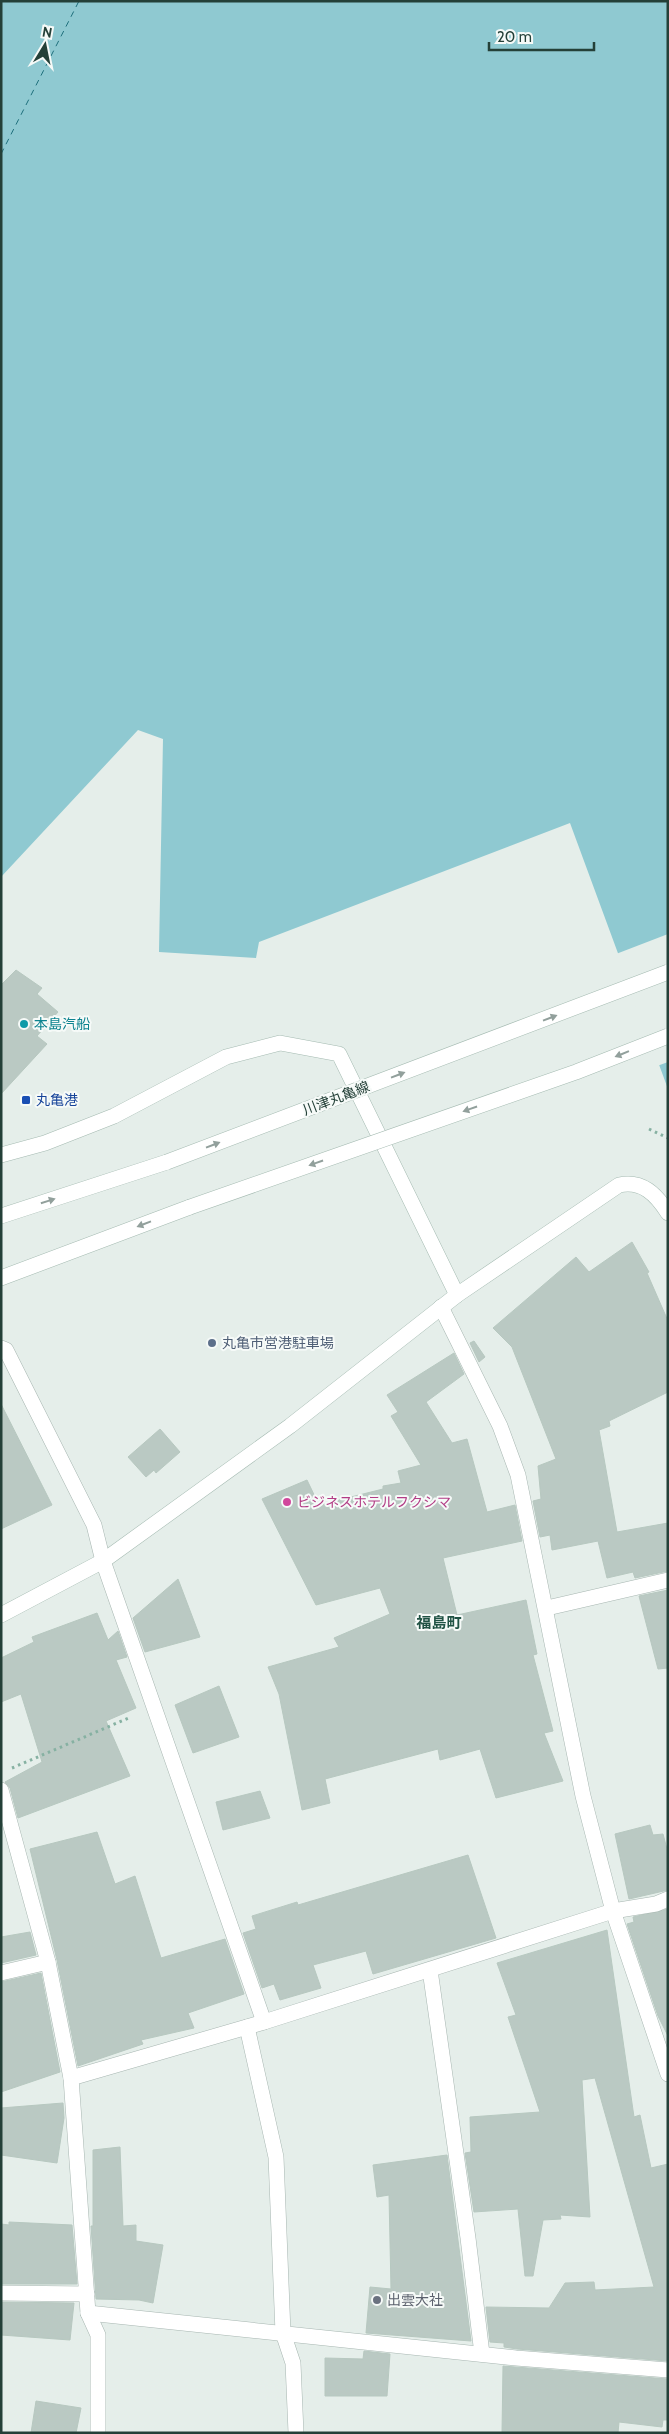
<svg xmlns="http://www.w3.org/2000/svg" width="669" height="2434" font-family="Cabin,'Noto Sans JP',sans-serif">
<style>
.water{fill:#8fc9d1}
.pier{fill:#e5eeea}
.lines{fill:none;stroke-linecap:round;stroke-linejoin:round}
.ferry{stroke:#1e6f7c;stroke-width:1;stroke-dasharray:6 5;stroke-linecap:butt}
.building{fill:#bac9c3;stroke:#b7c8c0}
.lane-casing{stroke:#a7b6b1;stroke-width:16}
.street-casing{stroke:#a7b6b1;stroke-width:16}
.secondary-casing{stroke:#a4bab1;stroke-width:16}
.path{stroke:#86b1a2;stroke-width:3;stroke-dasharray:2.5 4;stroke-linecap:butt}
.lane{stroke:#fff;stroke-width:15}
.street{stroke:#fff;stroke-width:15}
.secondary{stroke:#fff;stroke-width:15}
.secondary-bridge-casing{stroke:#a4bab1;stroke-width:16;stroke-linecap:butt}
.secondary-bridge{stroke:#fff;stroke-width:15}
.oneway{fill:#92a09c}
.culture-dot{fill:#0f9aa8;stroke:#f6faf8;stroke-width:2}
.transit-dot{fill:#1a4fb4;stroke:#f6faf8;stroke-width:2}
.service-dot{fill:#5c6f8a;stroke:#f6faf8;stroke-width:2}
.hotel-dot{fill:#d1479c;stroke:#f6faf8;stroke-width:2}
.worship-dot{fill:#6b7280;stroke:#f6faf8;stroke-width:2}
.labels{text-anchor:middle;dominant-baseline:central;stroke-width:4;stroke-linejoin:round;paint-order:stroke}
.culture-label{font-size:14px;fill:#0d838f;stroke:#f6faf8;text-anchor:start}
.street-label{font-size:14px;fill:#244038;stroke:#f6faf8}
.transit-label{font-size:14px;fill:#164399;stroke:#f6faf8;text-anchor:start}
.service-label{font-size:14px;fill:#4e5e75;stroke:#f6faf8;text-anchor:start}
.hotel-label{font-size:14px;fill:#b23c85;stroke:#f6faf8;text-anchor:start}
.worship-label{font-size:14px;fill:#5b616d;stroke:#f6faf8;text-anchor:start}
.neighbourhood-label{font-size:15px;font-weight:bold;fill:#205244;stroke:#f6faf8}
</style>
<rect width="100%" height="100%" fill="#e5eeea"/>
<!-- water -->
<polygon class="water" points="1,1 668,1 668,1089 570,823 259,942 256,958 159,952 163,739 138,730 1,877"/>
<!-- pier -->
<polygon class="pier" points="668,934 668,1062 657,1066 616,954"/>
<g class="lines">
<!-- ferry -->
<polyline class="ferry" points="1,154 79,1"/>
</g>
<!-- building -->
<g class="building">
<polygon points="16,970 42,988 37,994 58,1012 37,1036 47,1044 1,1094 1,985"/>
<polygon points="632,1242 649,1272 647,1273 668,1321 668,1392 609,1421 610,1426 599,1430 617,1532 668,1523 668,1571 635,1578 633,1572 607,1578 598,1541 552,1550 550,1535 540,1537 533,1501 541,1499 538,1466 556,1459 512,1347 493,1328 576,1257 589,1272"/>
<polygon points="474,1341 485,1357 479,1362 470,1343"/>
<polygon points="454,1353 464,1374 426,1402 452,1443 467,1439 487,1512 515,1505 522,1541 443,1558 457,1615 526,1600 537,1654 533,1655 553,1731 544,1733 563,1781 496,1798 480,1749 440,1760 438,1749 325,1779 330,1803 302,1810 279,1694 268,1667 339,1647 334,1638 390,1614 380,1588 316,1605 262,1499 307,1480 319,1505 383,1489 383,1486 401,1483 398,1471 421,1465 391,1416 398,1412 387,1395"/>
<polygon points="1,1404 52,1505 1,1529"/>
<polygon points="160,1429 180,1452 156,1473 154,1470 146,1477 128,1457"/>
<polygon points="178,1579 200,1637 145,1652 133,1618"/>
<polygon points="668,1590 668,1668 658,1669 639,1596"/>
<polygon points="97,1613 108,1640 118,1631 127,1657 116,1660 136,1708 106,1721 130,1776 18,1818 10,1788 5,1782 42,1762 21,1694 1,1702 1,1658 34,1642 32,1637"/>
<polygon points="219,1686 239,1737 193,1753 175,1705"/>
<polygon points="260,1791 270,1818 223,1830 216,1802"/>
<polygon points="650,1825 653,1835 663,1834 668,1853 668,1890 629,1899 615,1834"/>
<polygon points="97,1832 115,1884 135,1876 161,1958 225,1939 244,1994 188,2013 194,2028 141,2040 143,2044 78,2066 57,1960 30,1849"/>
<polygon points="468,1855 496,1938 373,1974 366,1951 313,1965 321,1988 280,2000 274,1984 262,1988 243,1933 256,1929 252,1916 297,1902 298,1905"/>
<polygon points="668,1909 668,2036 658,2016 627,1924 634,1922 633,1917"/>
<polygon points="607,1930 634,2117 640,2115 651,2168 668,2164 668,2361 517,2349 504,2347 504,2343 490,2342 486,2307 549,2308 565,2283 594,2282 595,2290 654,2287 595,2078 582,2080 590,2217 560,2215 561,2219 543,2220 533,2276 525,2276 518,2209 474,2212 465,2153 471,2152 470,2117 540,2112 508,2017 516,2015 497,1963"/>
<polygon points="30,1932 36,1955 1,1963 1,1937"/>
<polygon points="41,1973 60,2072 1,2092 1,1982"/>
<polygon points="63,2103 64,2118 57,2163 1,2155 1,2108"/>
<polygon points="120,2147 123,2226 136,2225 136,2241 163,2245 153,2303 139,2300 96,2299 91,2226 93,2226 93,2150"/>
<polygon points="447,2155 471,2341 366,2333 370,2287 391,2289 389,2195 377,2197 373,2165"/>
<polygon points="9,2222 72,2225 77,2284 1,2284 1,2224 9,2225"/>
<polygon points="1,2302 74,2303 70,2340 1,2335"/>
<polygon points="364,2351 390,2354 387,2396 325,2396 325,2358 363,2359"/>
<polygon points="503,2366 668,2379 668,2420 663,2420 662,2427 619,2422 618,2433 502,2433"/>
<polygon points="36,2401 81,2408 76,2433 31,2433"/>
</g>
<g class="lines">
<!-- lane casing -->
<g class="lane-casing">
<g id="lane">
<polyline points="613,1911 656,1904 668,1899"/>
<polyline points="1,2293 87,2294"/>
</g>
</g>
<!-- street casing -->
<g class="street-casing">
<g id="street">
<polyline points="441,1307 500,1426 518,1475 583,1796 613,1911 668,2074"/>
<polyline points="1,1348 6,1350 94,1525 103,1561 264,2022"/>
<polyline points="547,1608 668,1580"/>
<polyline points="1,1790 48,1962 71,2078 88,2313 98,2335 98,2433"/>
<polyline points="430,1970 468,2238 482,2354"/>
<polyline points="1,1973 48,1962"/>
<polyline points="247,2027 276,2157 283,2333 293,2363 296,2433"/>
<polyline points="71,2078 264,2022 613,1911"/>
<polyline points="88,2313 516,2358 668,2370"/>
</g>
</g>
<!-- secondary casing -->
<g class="secondary-casing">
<g id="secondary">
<polyline points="1,1155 45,1143 114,1116 226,1057 280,1043 339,1054 457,1295"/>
<polyline points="1,1216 167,1162"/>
<polyline points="1,1278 190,1207"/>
<path d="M1 1615 103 1561 290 1426 457 1295 619 1185C642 1180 656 1194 668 1213"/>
</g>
</g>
<!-- path -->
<g class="path">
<polyline points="649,1129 668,1138"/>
<polyline points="12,1768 131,1717"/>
</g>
<!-- lane -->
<use href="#lane" class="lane"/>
<!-- street -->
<use href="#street" class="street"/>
<!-- secondary -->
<use href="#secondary" class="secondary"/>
<!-- secondary-bridge casing -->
<g class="secondary-bridge-casing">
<g id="secondary-bridge">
<polyline points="167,1162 668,972"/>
<polyline points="190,1207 576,1072 668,1036"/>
</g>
</g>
<!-- secondary-bridge -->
<use href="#secondary-bridge" class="secondary-bridge"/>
</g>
<!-- one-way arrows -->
<defs><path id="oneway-solid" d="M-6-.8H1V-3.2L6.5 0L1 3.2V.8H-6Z" transform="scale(1.25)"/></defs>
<g class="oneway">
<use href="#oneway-solid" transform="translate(550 1018) rotate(-21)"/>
<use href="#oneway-solid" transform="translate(622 1054) rotate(158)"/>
<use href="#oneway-solid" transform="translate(398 1075) rotate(-21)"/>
<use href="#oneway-solid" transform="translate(470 1109) rotate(161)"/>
<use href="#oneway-solid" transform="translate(213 1145) rotate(-21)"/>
<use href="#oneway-solid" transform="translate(316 1163) rotate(161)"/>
<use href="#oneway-solid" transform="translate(48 1201) rotate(-18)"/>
<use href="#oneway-solid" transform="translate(144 1224) rotate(159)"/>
</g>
<!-- markers -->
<circle class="culture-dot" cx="24" cy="1024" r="5"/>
<rect class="transit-dot" x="21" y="1095" width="10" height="10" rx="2.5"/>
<circle class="service-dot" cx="212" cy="1343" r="5"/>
<circle class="hotel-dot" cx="287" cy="1502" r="5"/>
<circle class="worship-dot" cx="377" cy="2300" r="5"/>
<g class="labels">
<!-- culture labels -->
<g class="culture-label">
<text x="34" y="1024">本島汽船</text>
</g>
<!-- street labels -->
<g class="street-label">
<text transform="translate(336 1098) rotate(-21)">川津丸亀線</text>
</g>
<!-- transit labels -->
<g class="transit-label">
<text x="36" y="1100">丸亀港</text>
</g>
<!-- service labels -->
<g class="service-label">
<text x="222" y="1343">丸亀市営港駐車場</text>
</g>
<!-- hotel labels -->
<g class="hotel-label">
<text x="297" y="1502">ビジネスホテルフクシマ</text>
</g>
<!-- worship labels -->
<g class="worship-label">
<text x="387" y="2300">出雲大社</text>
</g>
<!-- neighbourhood labels -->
<g class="neighbourhood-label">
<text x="439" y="1623">福島町</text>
</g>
</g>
<!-- border -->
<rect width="669" height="2434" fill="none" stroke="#244038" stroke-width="5"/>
<!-- north arrow -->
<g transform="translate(45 45) rotate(10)" stroke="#f6faf8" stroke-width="4" paint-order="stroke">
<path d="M0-4L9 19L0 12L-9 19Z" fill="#244038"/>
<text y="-8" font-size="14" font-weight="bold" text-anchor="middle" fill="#244038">N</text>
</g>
<!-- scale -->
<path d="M489 42v8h105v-8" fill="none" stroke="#244038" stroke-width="2.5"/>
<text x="497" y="42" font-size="15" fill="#244038" stroke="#f6faf8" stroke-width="4" paint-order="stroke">20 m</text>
</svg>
